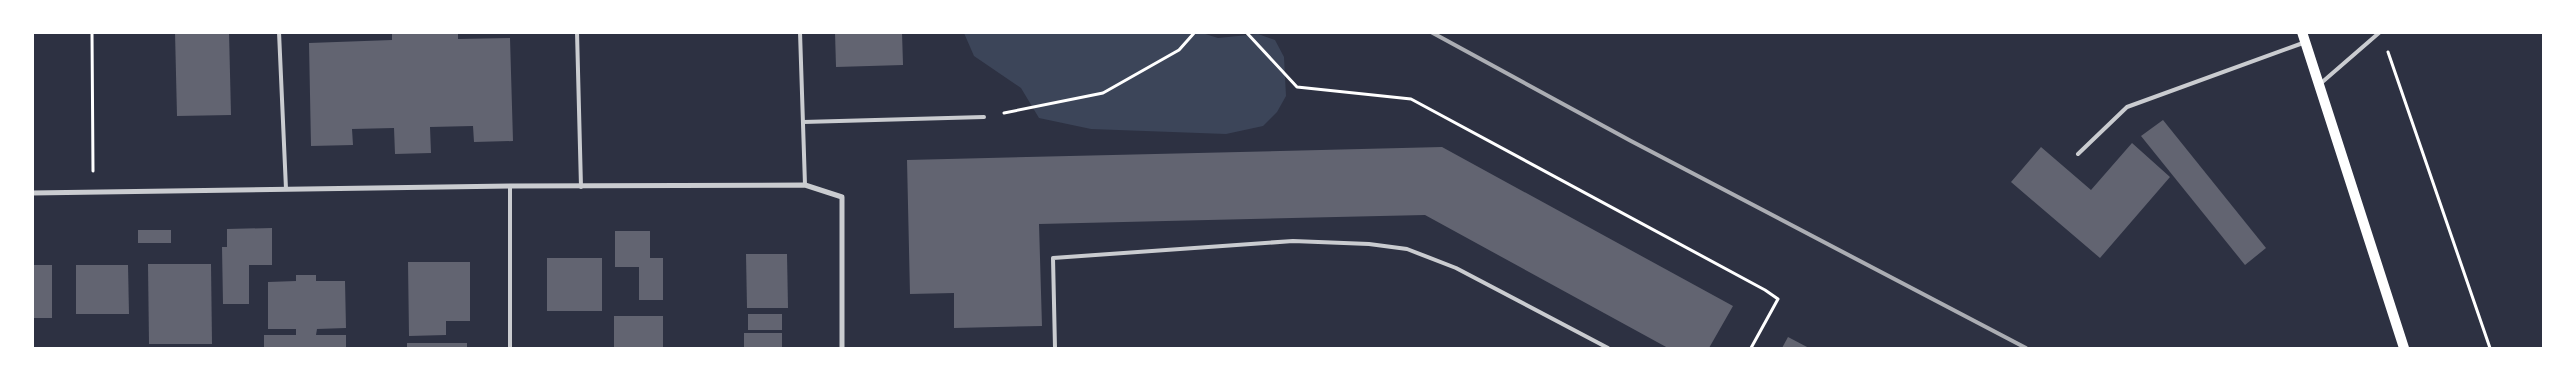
<svg xmlns="http://www.w3.org/2000/svg" width="2576" height="381" font-family="'Noto Sans',sans-serif">
<style>
.green{fill:#3c4559}
.building{fill:#626471}
.lines{fill:none;stroke-linecap:round;stroke-linejoin:round}
.path{stroke:#fff;stroke-width:3}
.service{stroke:#caccd0;stroke-width:4}
.minor{stroke:#caccd0;stroke-width:5}
.secondary{stroke:#fff;stroke-width:10}
.rail{stroke:#abadb3;stroke-width:4}
</style>
<rect width="100%" height="100%" fill="#2d3142"/>
<!-- green -->
<polygon class="green" points="1199,32 1218,38 1258,34 1275,40 1284,57 1286,96 1277,112 1263,126 1226,134 1091,129 1039,118 1021,88 974,56 964,33"/>
<!-- building -->
<g class="building">
<polygon points="175,32 229,32 231,115 177,116"/>
<polygon points="392,32 458,32 458,39 510,38 513,141 474,142 473,126 430,127 431,153 395,154 394,128 352,129 353,145 311,146 309,43 392,40"/>
<polygon points="835,32 902,32 903,65 836,67"/>
<polygon points="2163,120 2266,248 2245,265 2141,136"/>
<polygon points="2132,143 2170,177 2100,258 2011,182 2041,147 2091,190"/>
<polygon points="1442,147 1733,306 1709,348 1668,348 1425,215 1039,224 1042,326 954,328 954,293 910,294 907,160"/>
<polygon points="272,228 272,265 249,265 249,304 223,304 222,247 227,247 227,229"/>
<rect x="138" y="230" width="33" height="13"/>
<polygon points="615,231 650,231 650,258 663,258 663,300 639,300 639,267 615,267"/>
<polygon points="746,254 787,254 788,308 747,308"/>
<rect x="547" y="258" width="55" height="53"/>
<polygon points="408,262 470,262 470,321 446,321 446,335 409,336"/>
<polygon points="148,264 211,264 212,344 149,344"/>
<rect x="32" y="265" width="20" height="53"/>
<polygon points="76,265 128,265 129,314 76,314"/>
<polygon points="296,275 316,275 316,281 345,281 346,328 317,329 316,335 346,335 346,348 264,348 264,335 296,335 296,329 268,329 268,282 296,281"/>
<rect x="748" y="314" width="34" height="16"/>
<rect x="614" y="316" width="49" height="32"/>
<rect x="744" y="333" width="38" height="15"/>
<polygon points="1788,337 1809,348 1782,348"/>
<rect x="407" y="343" width="60" height="5"/>
</g>
<g class="lines">
<!-- path -->
<g class="path">
<polyline points="92,32 93,171"/>
<polyline points="1246,32 1297,87 1411,99 1765,290 1778,299 1751,348"/>
<polyline points="2388,52 2490,348"/>
<polyline points="1004,113 1103,93 1179,50 1195,32"/>
</g>
<!-- service -->
<g class="service">
<polyline points="279,32 286,189"/>
<polyline points="577,32 581,187"/>
<polyline points="800,32 805,185"/>
<polyline points="2320,84 2380,32"/>
<polyline points="803,122 984,117"/>
<polyline points="2078,154 2127,107 2303,43"/>
<polyline points="510,348 510,186"/>
<polyline points="1055,348 1053,258 1293,241 1369,244 1407,249 1456,268 1608,348"/>
</g>
<!-- minor -->
<polyline class="minor" points="32,193 510,186 805,185 842,197 842,348"/>
<!-- secondary -->
<polyline class="secondary" points="2302,32 2404,348"/>
<!-- rail -->
<polyline class="rail" points="1431,32 1631,141 2026,348"/>
</g>
<!-- border -->
<rect width="2576" height="381" fill="none" stroke="#ffffff" stroke-width="68"/>
</svg>
